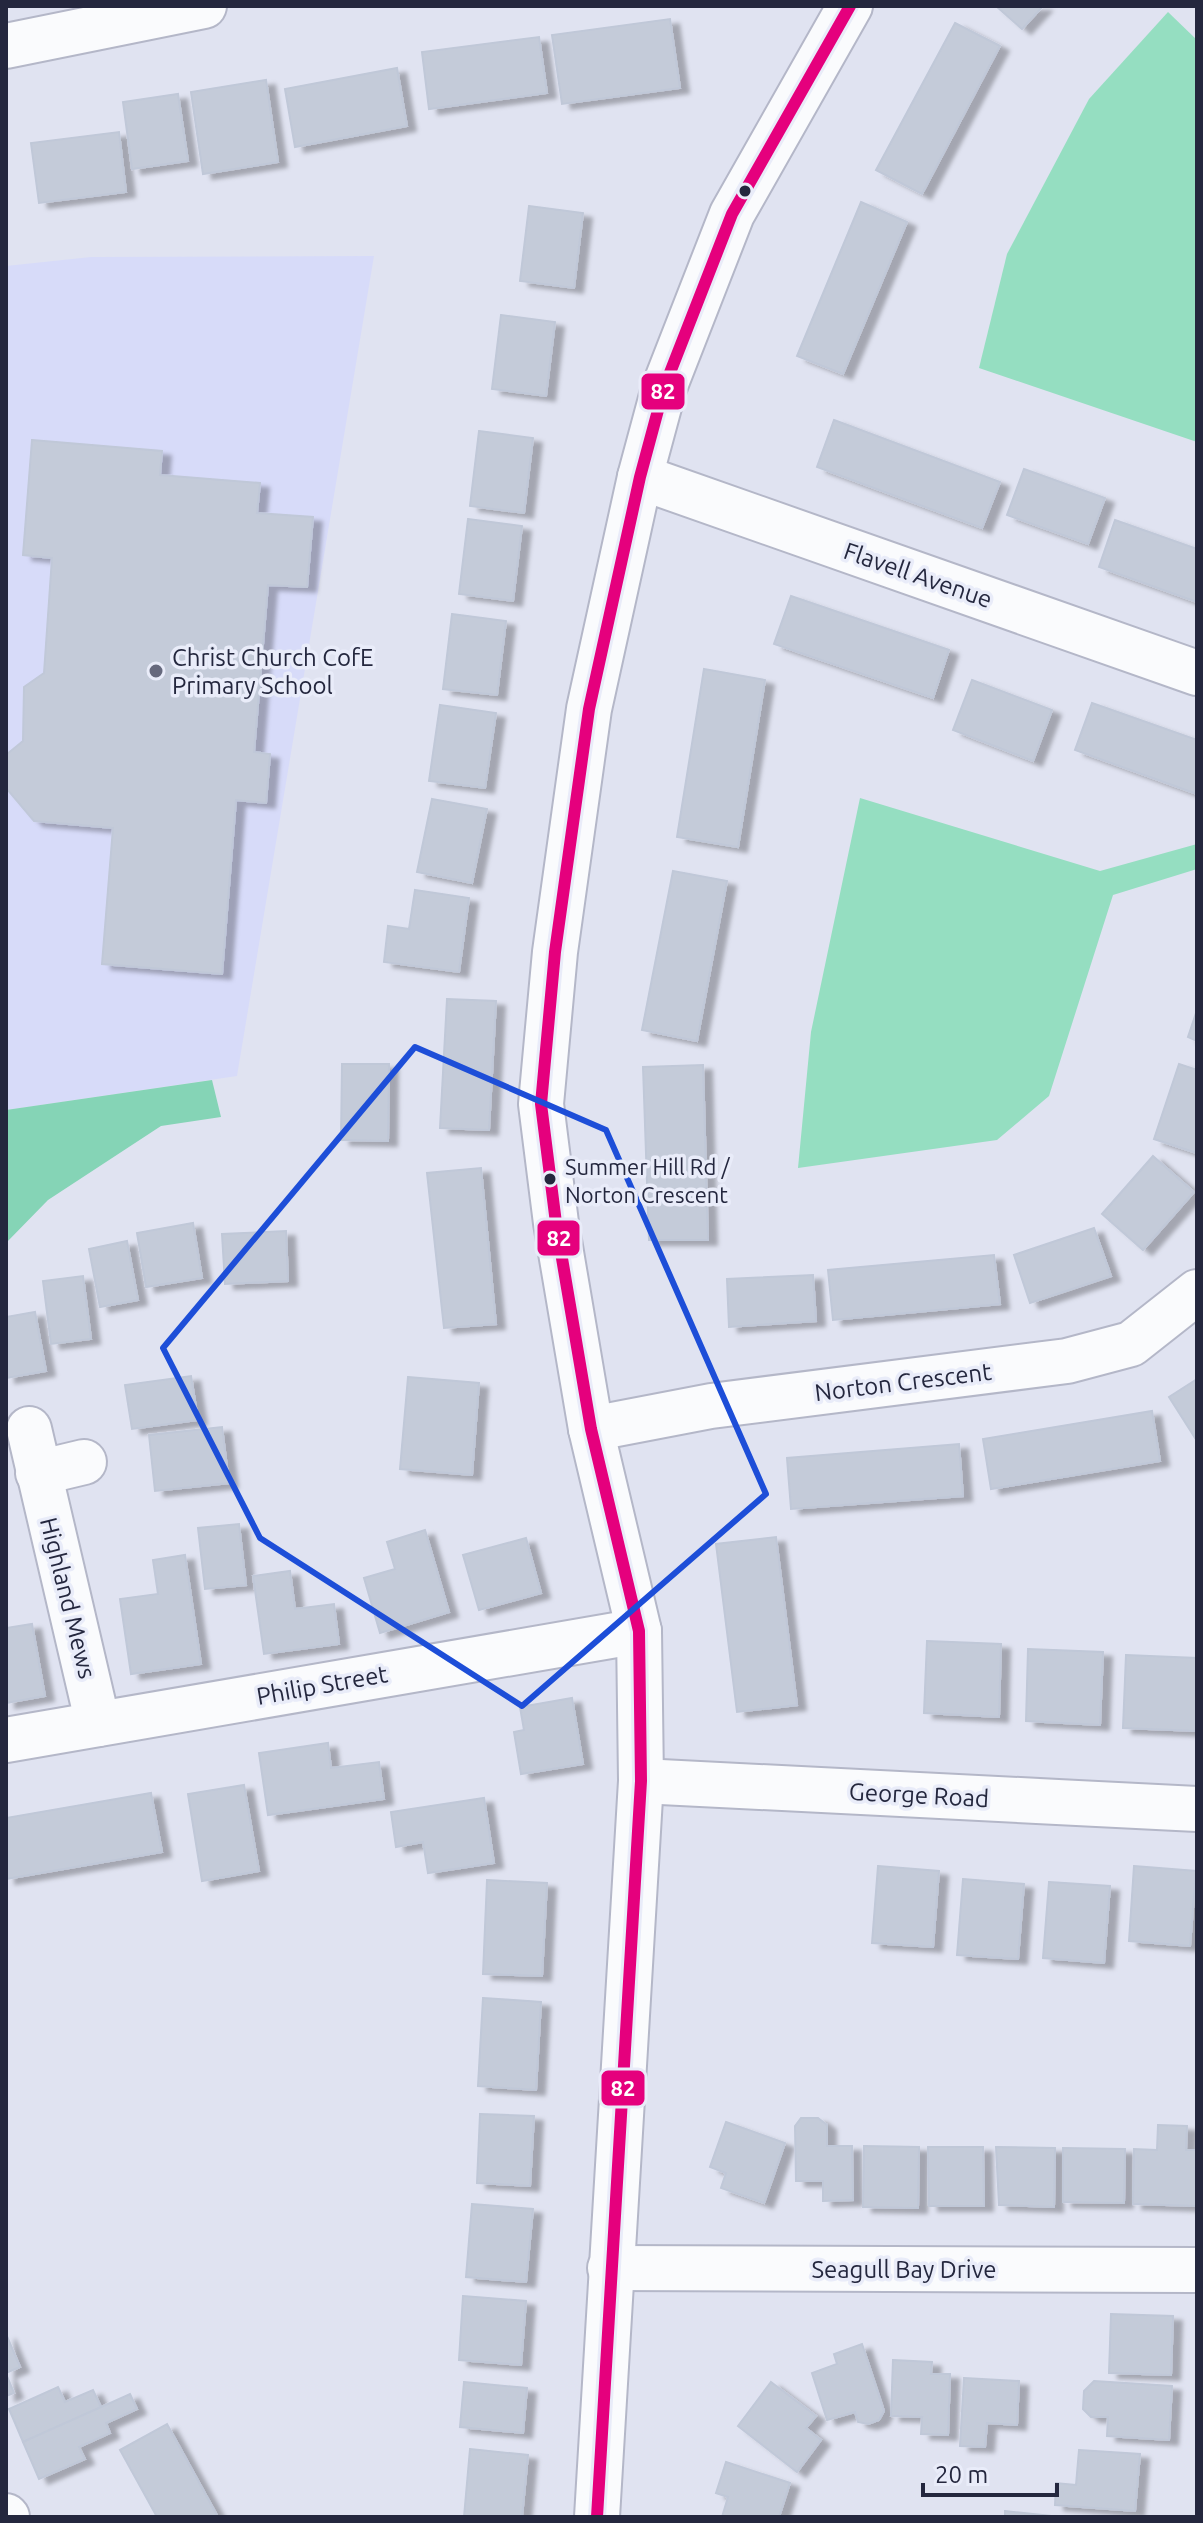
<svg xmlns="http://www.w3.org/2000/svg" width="1203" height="2523" font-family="Ubuntu,sans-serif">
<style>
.built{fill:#d7dbf9}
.green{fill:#95dec1}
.forest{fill:#85d4b6}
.building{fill:#c4cbd9;stroke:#c0c8d8;stroke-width:2;filter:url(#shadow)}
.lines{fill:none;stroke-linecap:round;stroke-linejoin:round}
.minor-casing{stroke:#b4b7c8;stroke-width:48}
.secondary-casing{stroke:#b4b7c8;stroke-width:48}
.minor{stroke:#fafbfd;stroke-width:44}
.secondary{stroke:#fafbfd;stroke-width:44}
.bus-1-casing{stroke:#e9ecf9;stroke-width:18}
.bus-1{stroke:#e5007d;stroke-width:12}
.marked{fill:none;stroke:#1d4ed8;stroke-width:6;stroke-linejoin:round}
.bus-dot{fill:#24273e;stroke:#e9ecf9;stroke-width:3}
.poi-dot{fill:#66697d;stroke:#e9ecf9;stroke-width:3}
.labels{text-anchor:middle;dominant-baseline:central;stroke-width:7;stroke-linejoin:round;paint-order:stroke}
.bus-label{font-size:22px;fill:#24273e;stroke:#e9ecf9;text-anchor:start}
.street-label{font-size:24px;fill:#24273e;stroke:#e9ecf9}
.poi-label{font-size:24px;fill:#24273e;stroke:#e9ecf9;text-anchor:start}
.line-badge{stroke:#e9ecf9;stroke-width:3}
.badge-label{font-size:22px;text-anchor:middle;font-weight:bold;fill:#fff}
</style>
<defs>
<filter id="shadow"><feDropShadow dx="9" dy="5" stdDeviation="2" flood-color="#0004"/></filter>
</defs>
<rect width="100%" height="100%" fill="#e0e3f1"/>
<!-- built -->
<polygon class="built" points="374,256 237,1076 6,1110 6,266 91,257"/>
<!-- green -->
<g class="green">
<polygon points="1168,12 1197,40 1197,442 979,368 1007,254 1089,99"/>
<polygon points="860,798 1100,871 1197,844 1197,869 1113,895 1049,1096 997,1140 798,1168 811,1032"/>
</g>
<!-- forest -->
<polygon class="forest" points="212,1080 221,1117 161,1126 48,1200 6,1243 6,1110"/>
<!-- building -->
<g class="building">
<polygon points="996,6 1043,6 1022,29"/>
<polygon points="670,19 680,88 562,104 552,35"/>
<polygon points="955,23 1000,46 922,194 876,170"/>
<polygon points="539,37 547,93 429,109 422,52"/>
<polygon points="397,68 407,126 295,147 285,89"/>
<polygon points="266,80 278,162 203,174 191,92"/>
<polygon points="178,94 188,161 132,169 123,102"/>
<polygon points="119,132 126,192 39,203 31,143"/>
<polygon points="861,202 907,222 843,374 797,356"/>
<polygon points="529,206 583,213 574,288 520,281"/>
<polygon points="501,315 555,322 546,396 492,389"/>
<polygon points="834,420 1000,482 982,528 817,467"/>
<polygon points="479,431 533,438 524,513 470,506"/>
<polygon points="32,440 162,451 160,475 260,483 257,513 313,517 307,587 268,585 254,752 270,754 266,803 236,800 222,974 102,964 113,828 34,821 6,788 6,755 23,741 24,687 44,673 52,558 23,555"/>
<polygon points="1024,469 1105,498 1088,544 1007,515"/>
<polygon points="468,519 522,526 513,601 459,594"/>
<polygon points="1115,520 1197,549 1197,602 1099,567"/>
<polygon points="791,596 949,650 933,698 774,644"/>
<polygon points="452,614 506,621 497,695 443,689"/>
<polygon points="704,669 765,680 738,847 677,837"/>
<polygon points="972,680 1052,710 1033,761 953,730"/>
<polygon points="1092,703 1197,740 1197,794 1075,750"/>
<polygon points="440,705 496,713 485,788 429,781"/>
<polygon points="432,799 487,809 472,883 417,872"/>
<polygon points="673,871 727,881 697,1041 642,1030"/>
<polygon points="415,890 469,898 459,972 384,962 388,926 409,929"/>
<polygon points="447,999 496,1001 489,1130 440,1128"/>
<polygon points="1197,1010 1197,1041 1188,1037"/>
<polygon points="342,1064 389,1064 388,1141 341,1140"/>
<polygon points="1179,1064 1197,1070 1197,1153 1154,1139"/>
<polygon points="703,1065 708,1240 649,1240 643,1067"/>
<polygon points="1153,1156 1194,1192 1143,1250 1102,1214"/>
<polygon points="481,1168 496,1324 444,1328 427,1173"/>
<polygon points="193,1223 202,1278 146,1287 137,1233"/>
<polygon points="1094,1228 1111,1276 1030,1303 1014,1255"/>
<polygon points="286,1231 288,1281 225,1284 222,1234"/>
<polygon points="127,1241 138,1300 100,1307 89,1249"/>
<polygon points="994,1255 1000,1304 833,1320 828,1270"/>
<polygon points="813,1275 816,1321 729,1327 727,1279"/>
<polygon points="83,1276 91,1339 51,1344 43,1281"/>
<polygon points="35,1312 46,1371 6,1378 6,1317"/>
<polygon points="191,1376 198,1420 132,1429 125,1385"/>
<polygon points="408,1377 479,1383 472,1475 400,1469"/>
<polygon points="1197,1379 1197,1441 1169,1397"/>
<polygon points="1152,1411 1160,1461 991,1489 983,1439"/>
<polygon points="222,1427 229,1483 155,1491 149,1435"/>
<polygon points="959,1444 963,1496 791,1509 787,1458"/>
<polygon points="239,1524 246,1585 205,1589 198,1528"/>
<polygon points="425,1530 449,1612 380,1633 364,1578 395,1569 387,1542"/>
<polygon points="776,1537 797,1705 737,1712 716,1544"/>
<polygon points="526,1538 541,1593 479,1610 463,1555"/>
<polygon points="185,1555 201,1664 131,1674 120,1599 158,1594 153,1560"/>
<polygon points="290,1571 295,1609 334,1604 339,1644 264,1654 253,1576"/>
<polygon points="32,1624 45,1696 6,1703 6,1628"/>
<polygon points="927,1641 1001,1644 999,1717 924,1713"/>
<polygon points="1028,1649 1103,1652 1100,1725 1026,1721"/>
<polygon points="1126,1655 1197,1658 1197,1731 1123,1728"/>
<polygon points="572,1698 583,1764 521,1774 514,1732 524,1730 520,1707"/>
<polygon points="328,1743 331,1768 379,1762 384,1799 268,1815 259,1753"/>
<polygon points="244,1785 259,1871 202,1881 188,1794"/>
<polygon points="151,1793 162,1852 6,1879 6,1818"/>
<polygon points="484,1798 494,1863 428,1873 423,1842 396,1847 391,1812"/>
<polygon points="878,1866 939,1871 933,1947 872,1943"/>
<polygon points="1134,1866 1196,1871 1190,1946 1129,1941"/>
<polygon points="963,1879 1024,1884 1018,1959 957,1955"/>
<polygon points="487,1880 547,1883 542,1976 483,1974"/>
<polygon points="1049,1882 1110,1886 1104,1963 1043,1958"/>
<polygon points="483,1998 541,2002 536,2090 478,2086"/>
<polygon points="480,2114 534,2116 530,2186 477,2183"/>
<polygon points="801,2118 818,2118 827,2125 827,2146 852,2146 853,2200 823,2201 823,2181 796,2181 795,2126"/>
<polygon points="726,2122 785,2143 764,2203 721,2188 726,2173 710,2167"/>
<polygon points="1158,2125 1187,2126 1186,2150 1197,2150 1197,2206 1133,2204 1134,2149 1157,2150"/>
<polygon points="864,2146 919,2147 918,2208 863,2207"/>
<polygon points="928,2147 983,2147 984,2206 929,2206"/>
<polygon points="996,2147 1055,2148 1054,2207 999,2205"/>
<polygon points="1063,2148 1125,2149 1124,2203 1063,2202"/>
<polygon points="472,2204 533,2209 526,2282 466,2277"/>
<polygon points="463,2296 526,2301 521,2365 459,2360"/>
<polygon points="1111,2314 1173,2316 1171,2375 1109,2373"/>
<polygon points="6,2334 20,2367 6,2373"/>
<polygon points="862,2344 884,2411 879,2420 868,2424 858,2422 855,2412 827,2420 812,2373 837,2364 834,2354"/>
<polygon points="893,2360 932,2362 931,2374 950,2374 948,2435 921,2434 922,2417 891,2416"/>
<polygon points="6,2374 14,2393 6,2396"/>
<polygon points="964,2378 1019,2381 1017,2425 987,2423 985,2447 960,2446"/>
<polygon points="1094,2381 1172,2386 1169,2440 1107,2436 1108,2417 1091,2417 1083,2409 1084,2391"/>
<polygon points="464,2382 527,2388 523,2433 460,2427"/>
<polygon points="771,2382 816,2416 806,2428 821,2440 797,2472 738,2426"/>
<polygon points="58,2387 65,2402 93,2390 101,2407 23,2442 9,2409"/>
<polygon points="130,2394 137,2409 106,2423 110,2433 79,2447 85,2459 39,2479 23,2442"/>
<polygon points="167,2424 218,2517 157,2517 120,2450"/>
<polygon points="470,2449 528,2455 522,2517 464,2517"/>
<polygon points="1079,2450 1140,2454 1135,2511 1055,2505 1056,2483 1076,2485"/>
<polygon points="726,2462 790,2483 779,2517 722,2517 728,2497 716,2493"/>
<polygon points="1005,2511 1051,2516 1051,2517 1005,2517"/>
</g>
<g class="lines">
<!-- minor casing -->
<g class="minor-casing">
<g id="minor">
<polyline points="640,477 1197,673"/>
<polyline points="29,1429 98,1724"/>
<polyline points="591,1429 711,1406 1067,1361 1131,1344 1197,1292"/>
<polyline points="38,1473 84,1462"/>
<polyline points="6,1740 639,1631"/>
<polyline points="641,1781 1197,1809"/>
<polyline points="610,2268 1197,2270"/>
<polyline points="6,2516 7,2517"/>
</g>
</g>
<!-- secondary casing -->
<g class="secondary-casing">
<g id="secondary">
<polyline points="6,46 204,6"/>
<polyline points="597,2517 641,1781 639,1631 591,1429 556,1223 541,1104 555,952 589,709 640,477 664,388 732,214 850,6"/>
</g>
</g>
<!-- minor -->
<use href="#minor" class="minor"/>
<!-- secondary -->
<use href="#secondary" class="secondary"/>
<!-- bus-1 casing -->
<g class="bus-1-casing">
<polyline id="bus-1" points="597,2517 641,1781 639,1631 591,1429 556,1223 541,1104 555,952 589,709 640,477 664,388 732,214 850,6"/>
</g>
<!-- bus-1 -->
<use href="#bus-1" class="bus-1"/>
</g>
<!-- marked area -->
<path class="marked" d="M415 1047 606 1130 766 1494 522 1706 260 1538 163 1348Z"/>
<!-- markers -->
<g class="bus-dot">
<circle cx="745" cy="191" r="7"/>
<circle cx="550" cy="1179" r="7"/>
</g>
<circle class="poi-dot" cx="156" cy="671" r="8"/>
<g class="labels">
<!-- bus labels -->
<g class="bus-label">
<text x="565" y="1166">Summer Hill Rd /<tspan x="565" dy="28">Norton Crescent</tspan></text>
</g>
<!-- street labels -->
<g class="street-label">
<text transform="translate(918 575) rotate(19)">Flavell Avenue</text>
<text transform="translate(903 1382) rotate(-7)">Norton Crescent</text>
<text transform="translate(68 1598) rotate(76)">Highland Mews</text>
<text transform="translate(322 1685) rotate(-10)">Philip Street</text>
<text transform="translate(919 1795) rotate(3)">George Road</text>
<text x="904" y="2269">Seagull Bay Drive</text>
</g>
<!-- poi labels -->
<g class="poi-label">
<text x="172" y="657">Christ Church CofE<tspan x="172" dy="28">Primary School</tspan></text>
</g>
</g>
<g class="line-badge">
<rect x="640" y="372" width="46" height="39" rx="8" fill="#e5007d"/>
<rect x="536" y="1219" width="45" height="38" rx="8" fill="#e5007d"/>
<rect x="600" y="2069" width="46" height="38" rx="8" fill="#e5007d"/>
</g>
<g class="badge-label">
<text x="663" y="399">82</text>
<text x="559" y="1246">82</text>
<text x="623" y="2096">82</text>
</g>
<!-- border -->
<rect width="1203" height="2523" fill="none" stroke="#24273e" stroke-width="16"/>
<!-- scale -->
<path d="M923 2483v12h134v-12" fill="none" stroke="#24273e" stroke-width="4"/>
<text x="935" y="2483" font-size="24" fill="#24273e" stroke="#e9ecf9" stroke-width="6" paint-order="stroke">20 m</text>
</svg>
